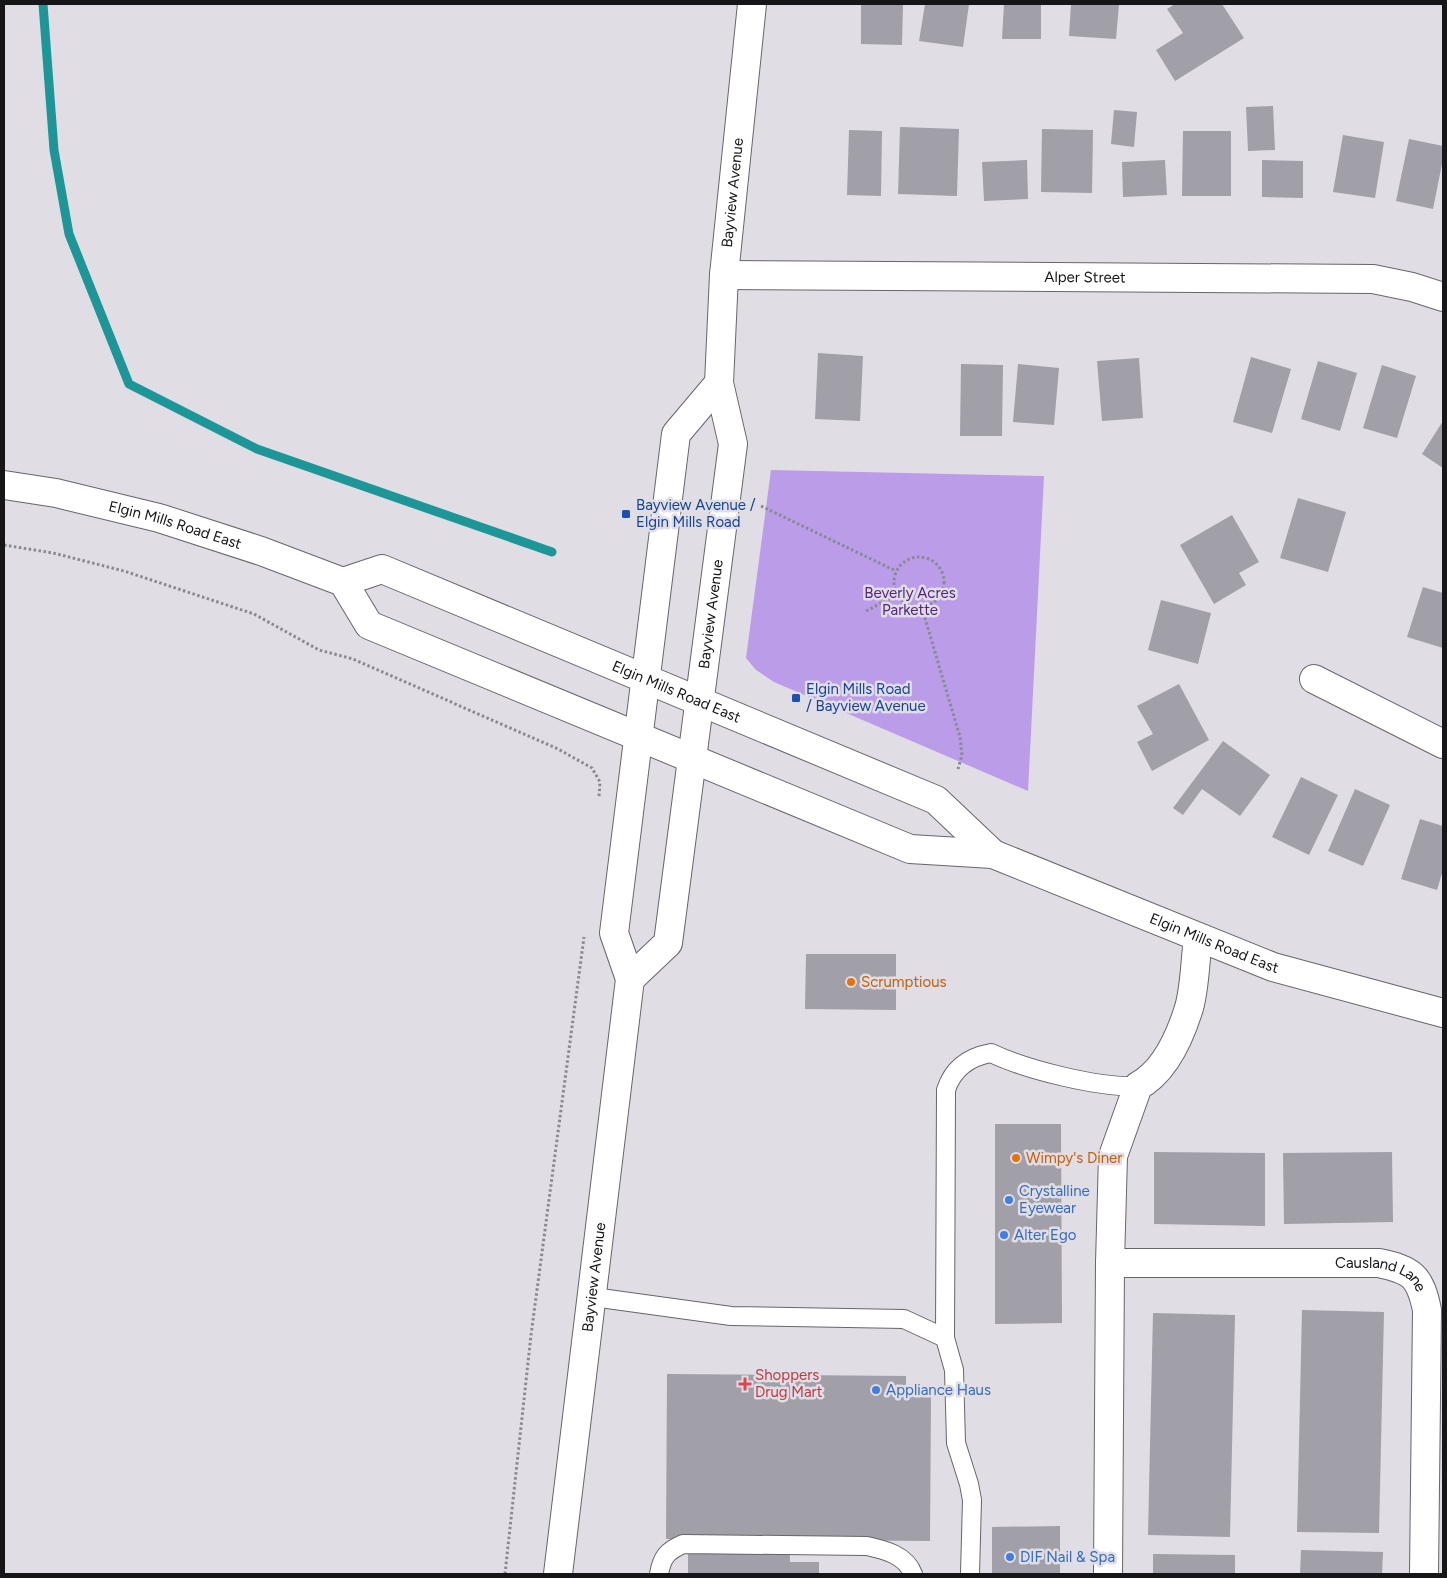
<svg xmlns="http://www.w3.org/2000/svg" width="1447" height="1578" font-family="Figtree,sans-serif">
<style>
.green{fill:#bb9ce9}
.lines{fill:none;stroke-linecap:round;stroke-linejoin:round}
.stream{stroke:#1d9697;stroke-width:9}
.building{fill:#a19fa7}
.lane-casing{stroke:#67656c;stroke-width:20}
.street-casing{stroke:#67656c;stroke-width:30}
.secondary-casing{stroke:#67656c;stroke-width:30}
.path{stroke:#8b898f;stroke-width:3;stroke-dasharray:2.5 2.5;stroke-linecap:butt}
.lane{stroke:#fff;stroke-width:18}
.street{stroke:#fff;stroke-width:28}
.secondary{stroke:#fff;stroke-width:28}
.transit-dot{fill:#1a4fb4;stroke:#e0dde5;stroke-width:2}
.food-dot{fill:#e8710a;stroke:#e0dde5;stroke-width:2}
.shop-dot{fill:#3f7fe0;stroke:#e0dde5;stroke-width:2}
.health-dot{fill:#e0444e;stroke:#e0dde5;stroke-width:2}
.labels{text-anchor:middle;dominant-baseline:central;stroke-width:5;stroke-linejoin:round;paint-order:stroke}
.street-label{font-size:15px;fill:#161518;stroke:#e0dde5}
.transit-label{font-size:15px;fill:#164399;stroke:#e0dde5;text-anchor:start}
.park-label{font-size:15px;fill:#522383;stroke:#e0dde5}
.food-label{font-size:15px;fill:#c56008;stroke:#e0dde5;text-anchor:start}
.shop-label{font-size:15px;fill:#366cbe;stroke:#e0dde5;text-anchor:start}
.health-label{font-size:15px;fill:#be3a42;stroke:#e0dde5;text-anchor:start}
</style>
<rect width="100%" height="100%" fill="#e0dde5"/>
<!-- green -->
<polygon class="green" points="771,470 1044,476 1028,791 774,682 756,670 746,658"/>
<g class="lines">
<!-- stream -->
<polyline class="stream" points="43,4 54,150 69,234 129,384 257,449 552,552"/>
</g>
<!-- building -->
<g class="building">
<polygon points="861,4 903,4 902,45 861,44"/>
<polygon points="925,4 969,4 963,47 919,41"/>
<polygon points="1004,4 1041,4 1041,39 1002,39"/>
<polygon points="1071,4 1119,4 1116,39 1069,36"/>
<polygon points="1175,4 1222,4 1244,38 1175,81 1156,50 1183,33 1167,9"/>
<polygon points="1273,106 1275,150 1248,151 1246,107"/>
<polygon points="1114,110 1137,112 1134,147 1111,144"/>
<polygon points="900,127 959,129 957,196 898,194"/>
<polygon points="1042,129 1093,130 1092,193 1041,192"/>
<polygon points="849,130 882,131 881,196 847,195"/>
<polygon points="1183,131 1231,131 1231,196 1182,196"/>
<polygon points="1343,135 1384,142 1375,198 1333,192"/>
<polygon points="1409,139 1443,146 1443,159 1433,209 1396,201"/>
<polygon points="1027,160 1028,199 984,201 982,162"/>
<polygon points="1165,160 1167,195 1123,197 1122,162"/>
<polygon points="1262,160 1303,161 1303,198 1262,197"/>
<polygon points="818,353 863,356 860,421 815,419"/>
<polygon points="1251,357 1291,369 1272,433 1233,422"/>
<polygon points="1139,358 1143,418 1102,421 1097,361"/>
<polygon points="1318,361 1357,373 1340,431 1301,419"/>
<polygon points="961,364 1003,365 1002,436 960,436"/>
<polygon points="1018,364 1059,368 1054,425 1013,422"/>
<polygon points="1382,365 1416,376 1397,438 1363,428"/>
<polygon points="1443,421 1443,468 1422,454"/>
<polygon points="1298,498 1346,512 1328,572 1280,558"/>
<polygon points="1232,515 1259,562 1239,573 1246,585 1214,604 1180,545"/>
<polygon points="1423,587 1443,593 1443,648 1407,637"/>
<polygon points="1161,600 1211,613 1198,664 1148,650"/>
<polygon points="1179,684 1209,740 1152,771 1137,742 1153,734 1137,706"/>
<polygon points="1223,741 1270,775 1240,816 1202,789 1183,815 1173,808"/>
<polygon points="1301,777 1338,795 1309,855 1272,837"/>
<polygon points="1355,789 1390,805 1363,866 1328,851"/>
<polygon points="1420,819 1443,826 1443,870 1437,890 1401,879"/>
<polygon points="806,954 896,954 896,1010 805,1009"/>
<polygon points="995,1124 1061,1124 1062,1323 995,1324"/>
<polygon points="1154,1152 1265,1153 1265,1226 1154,1224"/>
<polygon points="1392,1152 1393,1222 1284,1224 1283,1153"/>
<polygon points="1302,1310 1384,1312 1379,1533 1297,1532"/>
<polygon points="1153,1313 1235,1315 1230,1537 1148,1535"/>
<polygon points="667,1374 906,1376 906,1396 931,1396 930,1541 666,1539"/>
<polygon points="1060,1526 1060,1574 992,1574 992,1527"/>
<polygon points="1301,1550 1383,1552 1382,1574 1300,1574"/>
<polygon points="688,1552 790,1553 790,1562 819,1562 819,1574 688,1574"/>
<polygon points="1153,1554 1235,1555 1235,1574 1153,1574"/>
</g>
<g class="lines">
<!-- lane casing -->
<g class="lane-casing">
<g id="lane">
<path d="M593 1297 731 1316 904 1319 945 1338 946 1090C953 1068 969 1057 991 1053 1027 1070 1099 1088 1138 1086"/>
<polyline points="945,1338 954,1370 956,1443 969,1484 972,1500 970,1574"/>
<path d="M659 1574C662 1557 667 1551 683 1544L867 1546C885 1550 906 1555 913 1574"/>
</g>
</g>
<!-- street casing -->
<g class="street-casing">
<g id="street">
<path id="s1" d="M724 275 1373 279 1412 287 1443 297"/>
<polyline points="1314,679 1443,744"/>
<path id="s2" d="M1110 1263H1379C1412 1270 1420 1276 1427 1310L1424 1574"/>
<path d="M1108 1574 1110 1263 1113 1156 1138 1086C1164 1072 1179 1039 1188 1011 1195 991 1195 960 1198 938"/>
</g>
</g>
<!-- secondary casing -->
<g class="secondary-casing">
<g id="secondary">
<path id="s3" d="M4 485 56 493 159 518 261 551 343 582 369 625 910 849 993 854 1273 967 1443 1013"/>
<path id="s4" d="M343 582 382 569 936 800 993 854"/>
<path id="s5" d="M630 979 668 943 733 444 719 383 724 275 752 4"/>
<path id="s6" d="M558 1574 630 979 614 933 676 434 719 383"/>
</g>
</g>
<!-- path -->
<g class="path">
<polyline points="761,506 896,571"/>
<polyline points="4,545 53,553 124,571 254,614 319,650 353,659 558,749 592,768 600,782 599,797"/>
<circle cx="919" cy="582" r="25"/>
<polyline points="922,608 960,737 962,755 958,769"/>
<polyline points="866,611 897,595"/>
<polyline points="505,1574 531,1335 584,937"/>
</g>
<!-- lane -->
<use href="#lane" class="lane"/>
<!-- street -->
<use href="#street" class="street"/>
<!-- secondary -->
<use href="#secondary" class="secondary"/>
</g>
<!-- markers -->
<g class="transit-dot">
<rect x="621" y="509" width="10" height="10" rx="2.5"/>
<rect x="791" y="693" width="10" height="10" rx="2.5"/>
</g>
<g class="food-dot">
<circle cx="851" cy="982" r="5"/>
<circle cx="1016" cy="1158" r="5"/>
</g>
<g class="shop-dot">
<circle cx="1009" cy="1200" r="5"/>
<circle cx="1004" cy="1235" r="5"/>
<circle cx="876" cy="1390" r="5"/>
<circle cx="1010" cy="1557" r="5"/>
</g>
<path class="health-dot" d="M742.5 1376.5h5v5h5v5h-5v5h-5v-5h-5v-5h5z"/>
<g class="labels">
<!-- street labels -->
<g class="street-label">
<text stroke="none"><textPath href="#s5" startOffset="809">Bayview Avenue</textPath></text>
<text stroke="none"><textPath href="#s1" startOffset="361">Alper Street</textPath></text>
<text stroke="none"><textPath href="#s3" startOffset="176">Elgin Mills Road East</textPath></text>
<text stroke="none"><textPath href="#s5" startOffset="384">Bayview Avenue</textPath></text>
<text stroke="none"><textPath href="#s4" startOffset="360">Elgin Mills Road East</textPath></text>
<text stroke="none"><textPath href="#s3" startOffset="1311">Elgin Mills Road East</textPath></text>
<text stroke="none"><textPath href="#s6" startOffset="299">Bayview Avenue</textPath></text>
<text stroke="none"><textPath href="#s2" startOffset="274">Causland Lane</textPath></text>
</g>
<!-- transit labels -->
<g class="transit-label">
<text x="636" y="505">Bayview Avenue /<tspan x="636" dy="17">Elgin Mills Road</tspan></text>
<text x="806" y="689">Elgin Mills Road<tspan x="806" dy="17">/ Bayview Avenue</tspan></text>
</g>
<!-- park labels -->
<g class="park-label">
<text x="910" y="593">Beverly Acres<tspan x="910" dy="17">Parkette</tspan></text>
</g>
<!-- food labels -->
<g class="food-label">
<text x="861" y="982">Scrumptious</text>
<text x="1026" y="1158">Wimpy's Diner</text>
</g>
<!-- shop labels -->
<g class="shop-label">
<text x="1019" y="1191">Crystalline<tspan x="1019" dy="17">Eyewear</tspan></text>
<text x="1014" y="1235">Alter Ego</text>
<text x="886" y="1390">Appliance Haus</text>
<text x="1020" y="1557">DIF Nail &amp; Spa</text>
</g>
<!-- health labels -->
<g class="health-label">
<text x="755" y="1375">Shoppers<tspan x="755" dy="17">Drug Mart</tspan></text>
</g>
</g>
<!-- border -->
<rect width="1447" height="1578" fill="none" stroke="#161518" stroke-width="10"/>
</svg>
